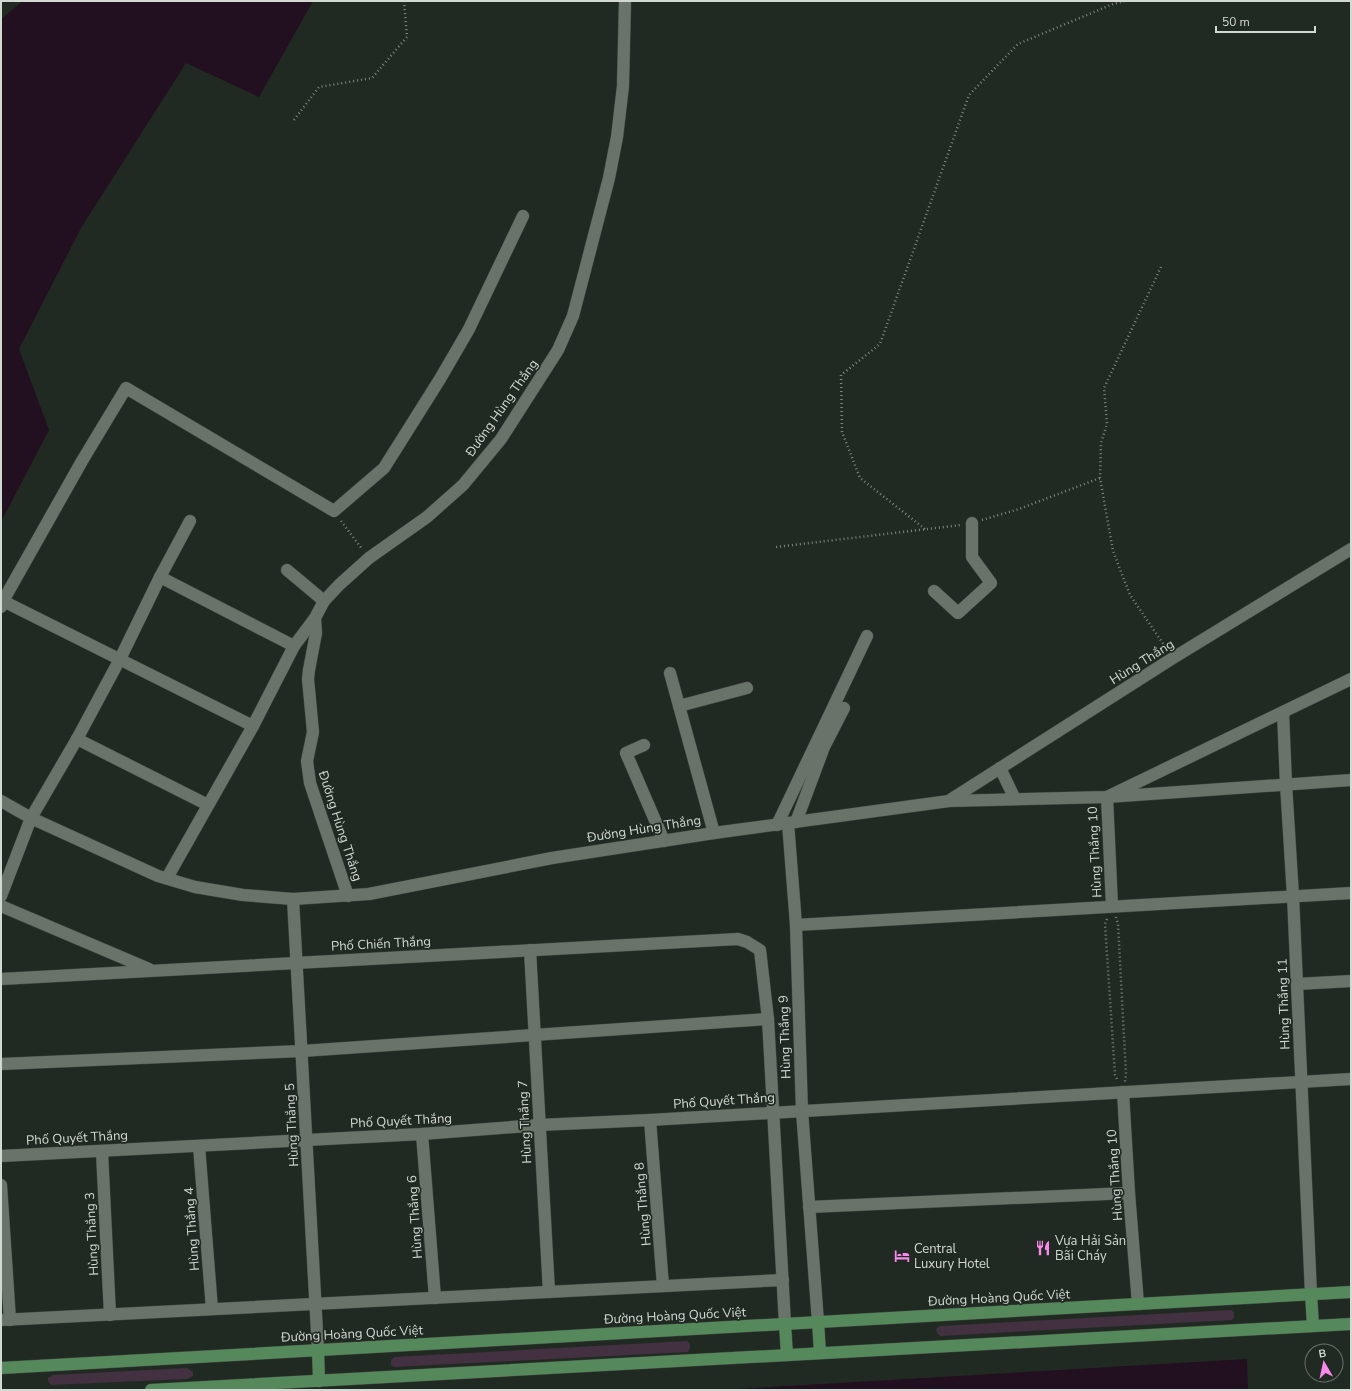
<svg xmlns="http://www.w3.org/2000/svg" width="1352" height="1391" font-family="'Nunito Sans',sans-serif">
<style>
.green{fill:#433141}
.water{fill:#220f20}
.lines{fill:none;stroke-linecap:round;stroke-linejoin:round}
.minor-casing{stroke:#3f453f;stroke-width:13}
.major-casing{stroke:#3f453f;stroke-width:13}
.path{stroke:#7f867f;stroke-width:2.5;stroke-dasharray:1 3;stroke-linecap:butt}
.minor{stroke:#6a736a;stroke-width:12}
.major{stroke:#55895b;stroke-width:12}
.labels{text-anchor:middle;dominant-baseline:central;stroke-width:3.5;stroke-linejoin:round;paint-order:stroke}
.street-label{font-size:13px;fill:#d2d8d2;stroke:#212a22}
.poi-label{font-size:13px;fill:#d2d8d2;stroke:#212a22;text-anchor:start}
</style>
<rect width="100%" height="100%" fill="#212a22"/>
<!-- green -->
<g class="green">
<polygon points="1231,1310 1234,1312 1234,1317 1232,1320 940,1336 937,1333 936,1329 940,1326"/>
<polygon points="687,1341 690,1344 690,1348 688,1352 394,1367 391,1365 391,1360 394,1357"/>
<polygon points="187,1368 193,1372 193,1376 187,1379 51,1385 48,1381 48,1378 53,1375"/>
</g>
<!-- water -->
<g class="water">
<polygon points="23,1 313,1 259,97 186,63 81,228 19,349 49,430 1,522 1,19"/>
<polygon points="1247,1359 1248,1390 721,1390"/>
</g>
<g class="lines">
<!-- minor casing -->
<g class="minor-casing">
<g id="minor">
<polyline points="287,570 324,601"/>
<polyline points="160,577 294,646"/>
<polyline points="934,591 958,613 991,583 972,557 972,523"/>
<polyline points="3,601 253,726"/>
<polyline points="1,607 3,601 82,461 126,388 334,511 384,468 440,379 469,329 523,216"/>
<polyline points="670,673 714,833"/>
<polyline points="679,706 747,688"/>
<polyline points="1283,712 1286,784 1293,896 1311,1294"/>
<polyline points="77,739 208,805"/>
<polyline points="644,745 626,753 664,841"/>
<polyline points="1000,768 1015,799"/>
<polyline points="950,800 1173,658 1351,549"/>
<polyline points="1,801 31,818 158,876 195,887 243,895 293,899 369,894 552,858 714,833 949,801 1107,797 1351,780"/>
<polyline points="796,822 824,747 844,708"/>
<polyline points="788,823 796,925 802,1111 818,1322"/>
<polyline points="777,825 867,636"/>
<polyline points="167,878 253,726 294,646 315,618"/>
<polyline points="1,896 31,818 77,739 120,659 160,577 190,521"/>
<polyline points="348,896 310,783 307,761 313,732 308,679 309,670 316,633 315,618 324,601 339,585 369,558 427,517 463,485 501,439 558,350 573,316 609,178 617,137 623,86 625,1"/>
<polyline points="293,899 318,1350"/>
<polyline points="1,906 149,969"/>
<polyline points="1112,906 1107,797 1351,679"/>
<polyline points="796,925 1351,893"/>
<polyline points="530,950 549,1292"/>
<polyline points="1,979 738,939 747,942 760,950 768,1019 785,1324"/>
<polyline points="1297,984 1351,981"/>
<polyline points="1,1064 302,1051 768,1019"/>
<polyline points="1123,1092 1129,1193 1138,1304"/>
<polyline points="650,1120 663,1286"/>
<polyline points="422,1134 435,1298"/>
<polyline points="199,1146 212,1309"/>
<polyline points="102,1152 110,1315"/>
<polyline points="1,1156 422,1134 539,1125 650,1120 1351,1079"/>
<polyline points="1,1185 10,1320"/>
<polyline points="809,1207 1129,1193"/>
<polyline points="1,1320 783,1280"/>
</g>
</g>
<!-- major casing -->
<g class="major-casing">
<g id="major">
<polyline points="1311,1294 1313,1326"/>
<polyline points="818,1322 820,1353"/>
<polyline points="785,1324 787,1355"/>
<polyline points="318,1350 319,1381"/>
<polyline points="1,1368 1351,1292"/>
<polyline points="151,1390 1351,1324"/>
</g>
</g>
<!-- path -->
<g class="path">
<polyline points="294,120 319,87 372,78 407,37 404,1"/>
<polyline points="1161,267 1104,388 1107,424 1101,443 1100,478 1113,551 1130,595 1166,648"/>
<polyline points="982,520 1019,509 1100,478"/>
<polyline points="341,521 362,549"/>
<polyline points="925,529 860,478 842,432 841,375 880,344 969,95 1018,44 1113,4 1125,1"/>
<polyline points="776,547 961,525"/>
<polyline points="1116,917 1118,924 1126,1074 1125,1082"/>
<polyline points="1107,919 1105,924 1115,1075 1118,1081"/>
</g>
<!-- minor -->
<use href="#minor" class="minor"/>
<!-- major -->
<use href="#major" class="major"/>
</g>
<!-- icons -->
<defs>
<g id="restaurant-bare" transform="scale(1.2)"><path d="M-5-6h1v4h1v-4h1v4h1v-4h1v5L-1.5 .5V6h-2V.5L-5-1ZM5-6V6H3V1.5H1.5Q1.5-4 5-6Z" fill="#f888ea" stroke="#212a22" stroke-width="2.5" paint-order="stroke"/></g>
<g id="hotel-bare" transform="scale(1.2)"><path d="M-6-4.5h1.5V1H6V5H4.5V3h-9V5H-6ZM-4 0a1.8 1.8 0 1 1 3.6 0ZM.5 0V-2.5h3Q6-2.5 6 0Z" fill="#f888ea" stroke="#212a22" stroke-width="2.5" paint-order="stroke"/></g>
</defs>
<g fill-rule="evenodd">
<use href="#restaurant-bare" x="1043" y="1248"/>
<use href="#hotel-bare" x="902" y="1256"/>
</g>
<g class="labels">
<!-- street labels -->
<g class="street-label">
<text transform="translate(502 408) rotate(-55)">Đường Hùng Thắng</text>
<text transform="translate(1142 662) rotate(-32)">Hùng Thắng</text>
<text transform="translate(340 826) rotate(72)">Đường Hùng Thắng</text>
<text transform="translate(644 829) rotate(-9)">Đường Hùng Thắng</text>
<text transform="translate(1095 852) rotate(-93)">Hùng Thắng 10</text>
<text transform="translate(381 944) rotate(-3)">Phố Chiến Thắng</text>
<text transform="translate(1284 1004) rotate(-92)">Hùng Thắng 11</text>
<text transform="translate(785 1037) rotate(-92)">Hùng Thắng 9</text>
<text transform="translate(724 1101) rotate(-4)">Phố Quyết Thắng</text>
<text transform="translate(401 1121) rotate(-3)">Phố Quyết Thắng</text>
<text transform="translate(525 1122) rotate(-93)">Hùng Thắng 7</text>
<text transform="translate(292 1125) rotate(-93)">Hùng Thắng 5</text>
<text transform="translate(77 1138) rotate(-3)">Phố Quyết Thắng</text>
<text transform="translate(1115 1175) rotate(-94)">Hùng Thắng 10</text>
<text transform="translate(643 1204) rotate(-95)">Hùng Thắng 8</text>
<text transform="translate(415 1217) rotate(-94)">Hùng Thắng 6</text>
<text transform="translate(192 1229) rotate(-94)">Hùng Thắng 4</text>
<text transform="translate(92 1234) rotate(-93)">Hùng Thắng 3</text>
<text transform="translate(999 1298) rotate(-3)">Đường Hoàng Quốc Việt</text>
<text transform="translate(675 1316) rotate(-3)">Đường Hoàng Quốc Việt</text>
<text transform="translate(352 1334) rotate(-3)">Đường Hoàng Quốc Việt</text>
</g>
<!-- poi labels -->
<g class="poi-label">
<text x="1055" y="1241">Vựa Hải Sản<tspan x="1055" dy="15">Bãi Cháy</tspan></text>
<text x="914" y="1249">Central<tspan x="914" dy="15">Luxury Hotel</tspan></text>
</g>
</g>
<!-- border -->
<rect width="1352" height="1391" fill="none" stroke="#d2d8d2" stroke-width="4"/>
<!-- north arrow -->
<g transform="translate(1324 1363) rotate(351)"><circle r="19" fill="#212a22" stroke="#687068"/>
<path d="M0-3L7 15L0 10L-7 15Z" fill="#f888ea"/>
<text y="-6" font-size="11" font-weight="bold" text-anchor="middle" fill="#d2d8d2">B</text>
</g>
<!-- scale -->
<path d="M1216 26v6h99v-6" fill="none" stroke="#d2d8d2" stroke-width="2"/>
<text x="1222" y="26" font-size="12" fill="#d2d8d2" stroke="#212a22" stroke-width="3" paint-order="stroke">50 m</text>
</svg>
